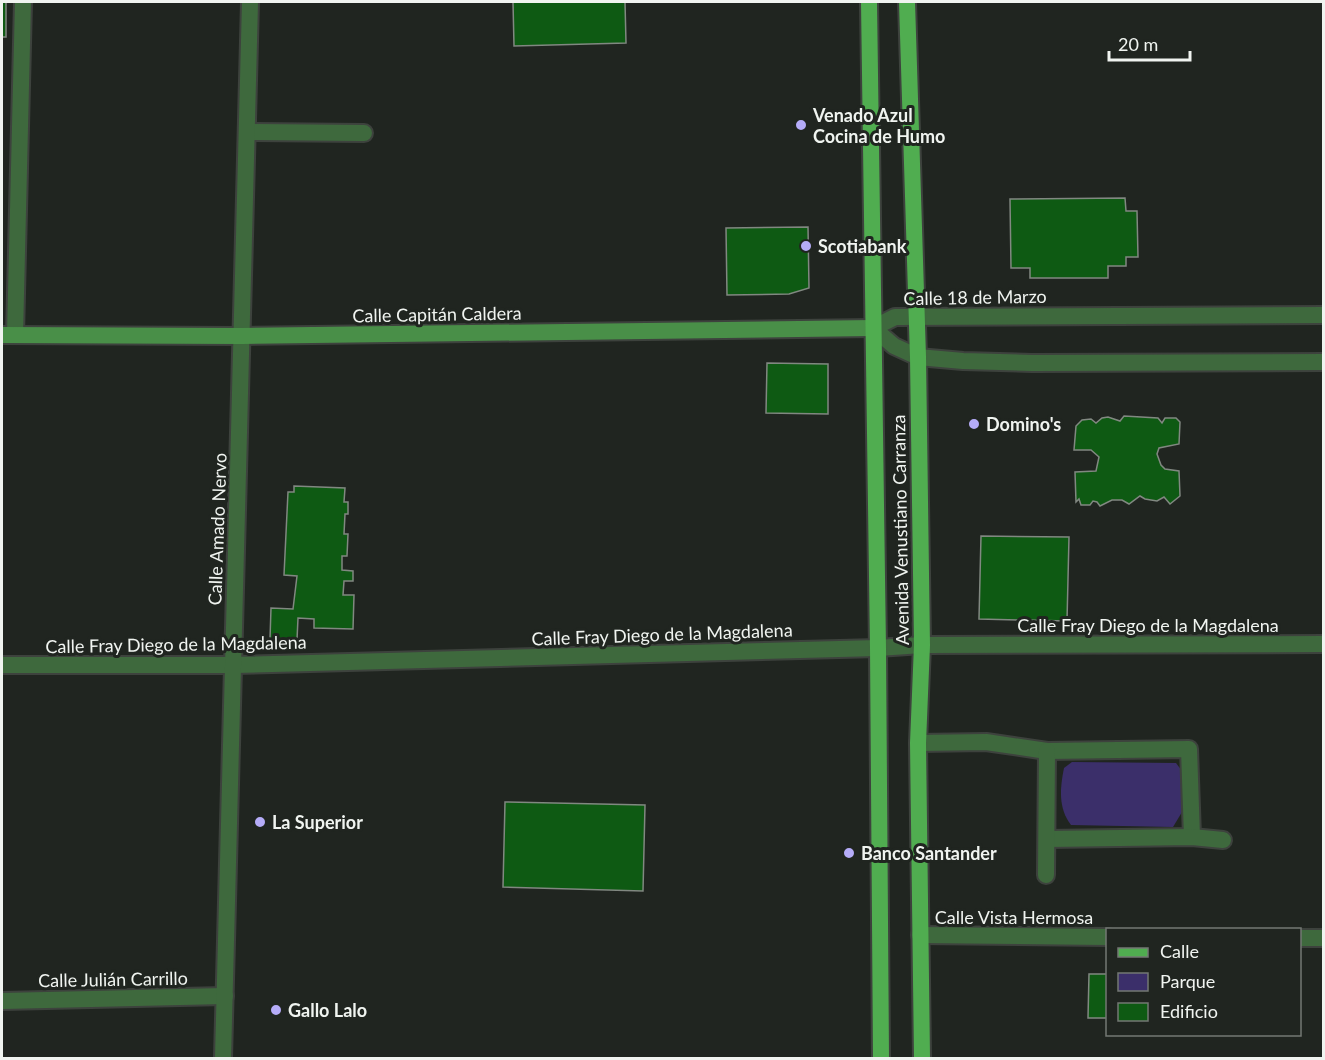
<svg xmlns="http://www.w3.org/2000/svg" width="1325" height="1060" font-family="Lato,sans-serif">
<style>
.green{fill:#3b2f6a}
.building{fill:#0e5a13;stroke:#818881;stroke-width:1.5}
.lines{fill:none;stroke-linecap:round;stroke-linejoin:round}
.minor-casing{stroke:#3d423d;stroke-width:20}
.tertiary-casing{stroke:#3d423d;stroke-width:20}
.secondary-casing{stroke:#3d423d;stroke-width:20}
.primary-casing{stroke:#3d423d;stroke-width:20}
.minor{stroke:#3e693d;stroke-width:16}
.tertiary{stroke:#3e693d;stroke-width:16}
.secondary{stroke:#498f48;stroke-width:16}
.primary{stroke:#50ad50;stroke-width:16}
.poi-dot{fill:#b5acf8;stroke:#202520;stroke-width:2}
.labels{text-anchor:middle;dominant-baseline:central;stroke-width:6;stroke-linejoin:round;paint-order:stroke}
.poi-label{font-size:18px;font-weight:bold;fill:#f0f4f0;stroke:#202520;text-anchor:start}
.street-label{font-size:18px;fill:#f0f4f0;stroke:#202520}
</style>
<rect width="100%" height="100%" fill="#202520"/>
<!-- green -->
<path class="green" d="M1072 762 1176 763 1182 771 1185 807 1173 827 1071 825C1058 808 1060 788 1064 768Z"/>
<!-- building -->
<g class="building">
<rect x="2" y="2" width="4" height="35"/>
<polygon points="513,2 625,2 626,43 514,46"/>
<polygon points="1125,198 1126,211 1137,211 1138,257 1126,257 1126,266 1108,266 1108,278 1030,278 1030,268 1011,268 1010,199"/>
<polygon points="808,227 809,288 789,294 727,295 726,228"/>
<polygon points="767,363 828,364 828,414 766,413"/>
<polygon points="1124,416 1158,418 1162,423 1165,418 1176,418 1180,422 1179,444 1159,448 1157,454 1161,465 1165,469 1179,471 1180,496 1170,504 1164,497 1157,501 1145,499 1140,496 1129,504 1122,500 1112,500 1100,506 1097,502 1093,501 1090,505 1081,505 1079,499 1076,502 1075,472 1096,471 1099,457 1091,450 1074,450 1076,426 1082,420 1091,419 1096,423 1102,418 1108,417 1120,421"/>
<polygon points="294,486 345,488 344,502 348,502 348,514 345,514 344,534 348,534 347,556 342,556 342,570 353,571 353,581 344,581 343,595 354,595 353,629 314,628 314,619 298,618 297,640 270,639 271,608 293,609 297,576 284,575 288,492 294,492"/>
<polygon points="981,536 1069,537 1067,621 979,619"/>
<polygon points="505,802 645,805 643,891 503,887"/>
<polygon points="1089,974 1108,974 1108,1018 1088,1018"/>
</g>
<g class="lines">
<!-- minor casing -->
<g class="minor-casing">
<g id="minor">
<polyline points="247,132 364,133"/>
<polyline points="15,335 23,2"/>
<polyline points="2,665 233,665 878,648 922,645 1324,644"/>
<polyline points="918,743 986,742 1047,751 1189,749 1192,837"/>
<polyline points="1047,839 1192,837 1223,840"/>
<polyline points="1046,875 1047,751"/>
<polyline points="920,935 1108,937"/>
<polyline points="1300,938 1324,938"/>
<polyline points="2,1001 225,996"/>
<polyline points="223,1058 250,2"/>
</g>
</g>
<!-- tertiary casing -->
<g class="tertiary-casing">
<polyline id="tertiary" points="1324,315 895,317 873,328 894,346 918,357 963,361 1032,363 1324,362"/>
</g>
<!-- secondary casing -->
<g class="secondary-casing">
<polyline id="secondary" points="2,335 242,336 873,328"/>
</g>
<!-- primary casing -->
<g class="primary-casing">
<g id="primary">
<polyline points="869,2 878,648 881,1058"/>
<polyline points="907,2 918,357 922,645 918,743 922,1058"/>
</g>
</g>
<!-- minor -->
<use href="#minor" class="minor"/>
<!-- tertiary -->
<use href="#tertiary" class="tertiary"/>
<!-- secondary -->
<use href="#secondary" class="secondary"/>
<!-- primary -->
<use href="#primary" class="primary"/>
</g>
<!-- markers -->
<g class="poi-dot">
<circle cx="801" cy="125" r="6"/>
<circle cx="806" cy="246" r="6"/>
<circle cx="974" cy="424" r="6"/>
<circle cx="260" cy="822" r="6"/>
<circle cx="849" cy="853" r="6"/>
<circle cx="276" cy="1010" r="6"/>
</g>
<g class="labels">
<!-- poi labels -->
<g class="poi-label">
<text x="813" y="115">Venado Azul<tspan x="813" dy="21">Cocina de Humo</tspan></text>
<text x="818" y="246">Scotiabank</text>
<text x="986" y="424">Domino's</text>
<text x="272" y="822">La Superior</text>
<text x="861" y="853">Banco Santander</text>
<text x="288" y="1010">Gallo Lalo</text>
</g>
<!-- street labels -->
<g class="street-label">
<text transform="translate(975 297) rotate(-1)">Calle 18 de Marzo</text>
<text transform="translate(437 314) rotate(-1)">Calle Capitán Caldera</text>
<text transform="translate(217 529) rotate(-88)">Calle Amado Nervo</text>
<text transform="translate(900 530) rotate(-91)">Avenida Venustiano Carranza</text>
<text x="1148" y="625">Calle Fray Diego de la Magdalena</text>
<text transform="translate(662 634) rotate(-2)">Calle Fray Diego de la Magdalena</text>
<text transform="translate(176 644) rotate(-1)">Calle Fray Diego de la Magdalena</text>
<text x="1014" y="917">Calle Vista Hermosa</text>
<text transform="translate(113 979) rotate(-1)">Calle Julián Carrillo</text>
</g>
</g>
<!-- border -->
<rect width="1325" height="1060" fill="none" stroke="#f0f4f0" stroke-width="6"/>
<!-- legend -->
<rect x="1106" y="928" width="195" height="108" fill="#202520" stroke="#737873" stroke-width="1.5"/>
<rect x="1118" y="948" width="30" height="9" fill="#50ad50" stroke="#737873" stroke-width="1.5"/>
<text x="1160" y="958" font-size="18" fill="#f0f4f0">Calle</text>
<rect x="1118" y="973" width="30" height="18" fill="#3b2f6a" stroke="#737873" stroke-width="1.5"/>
<text x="1160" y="988" font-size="18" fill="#f0f4f0">Parque</text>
<rect x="1118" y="1003" width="30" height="18" fill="#0e5a13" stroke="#737873" stroke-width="1.5"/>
<text x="1160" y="1018" font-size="18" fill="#f0f4f0">Edificio</text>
<!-- scale -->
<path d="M1109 51v9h81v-9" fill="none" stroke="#f0f4f0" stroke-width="3"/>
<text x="1118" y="51" font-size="18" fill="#f0f4f0" stroke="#202520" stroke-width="4.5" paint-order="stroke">20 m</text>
</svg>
